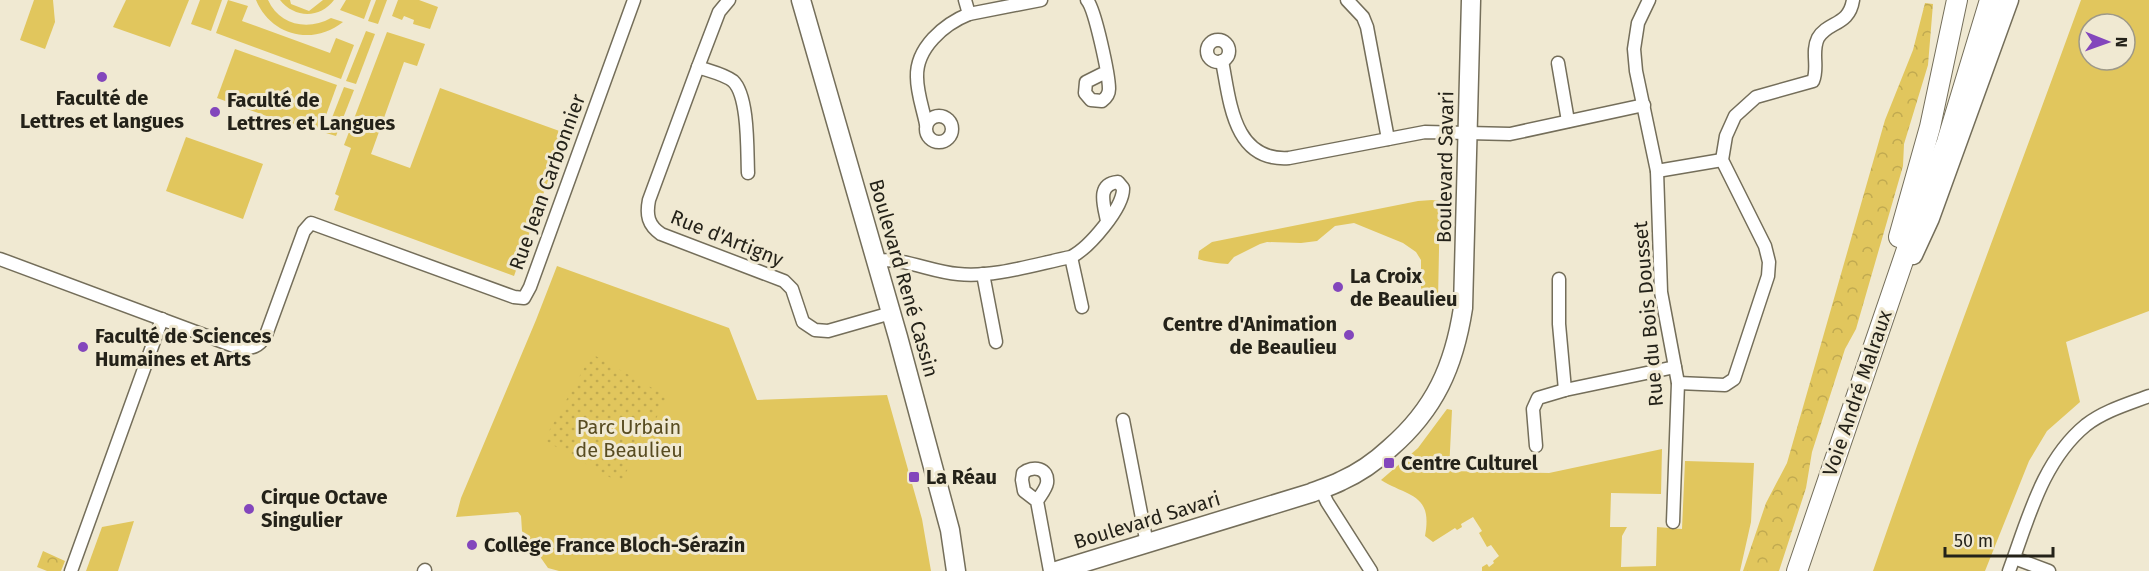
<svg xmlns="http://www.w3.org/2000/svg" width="2149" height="571" font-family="'Fira Sans',sans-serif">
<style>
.green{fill:#e1c65d;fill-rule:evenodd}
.forest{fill:url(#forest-crowns)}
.garden{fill:url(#garden-dots)}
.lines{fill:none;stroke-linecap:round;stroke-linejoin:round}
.street-casing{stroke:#746e5a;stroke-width:15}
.secondary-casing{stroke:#746e5a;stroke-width:21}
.primary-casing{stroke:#746e5a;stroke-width:22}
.street{stroke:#fff;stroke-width:12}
.secondary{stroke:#fff;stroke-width:18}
.primary{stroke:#fff;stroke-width:20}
.poi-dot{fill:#8346bc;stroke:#f0e9d2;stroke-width:2}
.labels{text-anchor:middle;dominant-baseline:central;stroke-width:6;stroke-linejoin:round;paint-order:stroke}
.poi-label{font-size:20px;font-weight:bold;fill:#242219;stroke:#f0e9d2;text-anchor:start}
.street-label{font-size:20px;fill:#242219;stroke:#f0e9d2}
.park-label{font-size:20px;fill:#584c21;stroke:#f0e9d2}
</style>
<defs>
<pattern id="forest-crowns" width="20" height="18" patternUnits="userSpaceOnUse" patternTransform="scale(1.5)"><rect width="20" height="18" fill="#e1c65d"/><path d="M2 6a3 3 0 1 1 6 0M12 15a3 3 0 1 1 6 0" fill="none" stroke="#c1aa50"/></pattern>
<pattern id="garden-dots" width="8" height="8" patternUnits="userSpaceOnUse" patternTransform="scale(1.5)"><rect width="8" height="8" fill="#e1c65d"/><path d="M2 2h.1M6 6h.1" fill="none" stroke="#c1aa50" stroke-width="1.8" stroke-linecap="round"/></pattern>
</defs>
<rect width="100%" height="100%" fill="#f0e9d2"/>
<!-- green -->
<g class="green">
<polygon points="34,0 53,0 55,22 45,49 20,40"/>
<polygon points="126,0 189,0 170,47 113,27"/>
<polygon points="200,0 222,0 211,31 191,24"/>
<polygon points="228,0 248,6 242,21 330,53 336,38 354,45 341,79 216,33"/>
<path d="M256 0H268C279 25 308 31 331 18L343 22C313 46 271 36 256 0Z"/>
<path d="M280 0H290L291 4 309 11 323 0H334C320 19 294 18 280 0Z"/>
<polygon points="346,0 371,0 364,19 340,10"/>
<polygon points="376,0 387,0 378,24 368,21"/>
<polygon points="398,0 419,0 438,7 430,29 413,24 414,20 404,16 402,20 392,16"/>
<path d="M2081 0H2149V311L2066 342 2080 402 2047 431 2029 461 1985 571H1873C1939 379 2012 190 2081 0ZM2089 24H2125V60H2089Z"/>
<polygon points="366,31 375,34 356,84 346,81"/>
<polygon points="387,32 425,44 417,66 404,62 371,154 410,168 440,88 565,133 514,276 334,210 339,196 335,194 351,148 344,145"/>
<polygon points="235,49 337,85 321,129 286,123 217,98"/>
<polygon points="344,87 354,90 336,136 326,133"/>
<polygon points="186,137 263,164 243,219 166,191"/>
<path d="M1432 200 1440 201 1438 300 1429 299 1421 288V260L1416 252 1403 243 1354 223 1335 226 1317 241 1301 243 1267 242 1260 244 1234 257 1228 264C1221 264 1203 261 1198 259L1199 251 1212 242 1418 201Z"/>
<polygon points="557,266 729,328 757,400 887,395 922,519 931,571 559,571 548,568 522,531 521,516 518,512 456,517 461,498 536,320"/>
<path d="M1447 409 1452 410 1449 471 1549 473 1662 449 1661 494 1611 493 1610 527H1627L1622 536 1621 567 1656 566 1657 527 1682 529 1685 461 1754 463 1751 522 1740 571H1482V567L1487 564 1489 567 1494 563 1493 561 1499 556 1491 545 1487 547 1479 533 1482 531 1473 517 1461 524 1462 527 1457 530 1455 528 1433 542 1425 536C1433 493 1408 497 1381 480L1418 448Z"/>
<polygon points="134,521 118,571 86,571 102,527"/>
</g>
<!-- forest -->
<g class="forest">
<polygon points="1925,3 1933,4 1928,65 1904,144 1903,166 1856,329 1845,349 1812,452 1806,488 1779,571 1743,571 1766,503 1787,463 1885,120 1913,50"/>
<polygon points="43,551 65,561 61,571 47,571 37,567"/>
</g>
<!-- garden -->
<polygon class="garden" points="592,354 668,397 620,483 544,440"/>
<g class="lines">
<!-- street casing -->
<g class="street-casing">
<g id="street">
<path d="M729 0 719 12 698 67C709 71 724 74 733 81 749 96 747 152 748 173"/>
<polyline points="965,0 969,14 1041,0"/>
<path d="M1087 0C1095 9 1109 75 1109 89 1109 95 1106 98 1102 101L1091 100 1085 93 1086 82 1106 72"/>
<polyline points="1347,0 1363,17 1367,27 1388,139"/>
<polyline points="1649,0 1638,23 1634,49 1636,71 1657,171 1661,292 1678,383 1673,522"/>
<circle cx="1218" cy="51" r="11"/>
<path d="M1222 61C1230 101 1233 162 1289 158L1425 132 1510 134 1644 105"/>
<polyline points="1558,63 1568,121"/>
<path d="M698 67 649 200C646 215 648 225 661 234L784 281 792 289 803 322 815 330 828 331 891 313"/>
<circle cx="939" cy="129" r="13"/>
<path d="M926 124C923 109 917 93 917 77 916 48 944 24 969 14"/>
<polyline points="1657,171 1722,160"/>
<polyline points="1071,257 1082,307"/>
<path d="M0 259 239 348C252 349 259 347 266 335L304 231 311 223 514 297 524 298 530 287 634 0"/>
<path d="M877 261C903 257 931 272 958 274 993 278 1036 264 1071 257 1089 248 1124 207 1123 188L1118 182C1096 184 1104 205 1107 221"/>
<polyline points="983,274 996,342"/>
<polyline points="1559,279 1559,324 1565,390"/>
<path d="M1678 383 1725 385 1734 379 1768 276 1769 262 1765 246 1722 160 1726 136 1735 116 1756 97 1813 81C1819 68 1811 52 1818 38 1828 21 1849 26 1853 0"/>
<polyline points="1123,420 1147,544"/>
<polyline points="1536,446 1533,409 1538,398 1565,390 1675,367"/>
<polyline points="1321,489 1327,502 1371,571"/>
<path d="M1037 501 1024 491 1022 480 1023 473C1033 465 1049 468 1047 483 1046 489 1040 496 1037 501L1050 571"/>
<polyline points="2014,558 2049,571"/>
<polyline points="71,571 162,319"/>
<polyline points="424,571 425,570"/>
<path d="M2009 571C2028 520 2042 461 2086 425 2104 411 2128 404 2149 396"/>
</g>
</g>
<!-- secondary casing -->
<g class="secondary-casing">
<g id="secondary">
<polyline points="801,0 898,337 950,530 956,571"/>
<polyline points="1913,255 1930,218 2009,0"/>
<path d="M1056 571 1311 493C1321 489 1331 486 1341 481 1359 473 1376 461 1390 448 1435 409 1454 366 1463 308L1471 0"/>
</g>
</g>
<!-- primary casing -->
<g class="primary-casing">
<g id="primary">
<polyline points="1899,237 1930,127 1957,0"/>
<polyline points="1797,571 1919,214 1947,142 1990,0"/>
</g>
</g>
<!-- street -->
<use href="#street" class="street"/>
<!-- secondary -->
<use href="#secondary" class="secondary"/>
<!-- primary -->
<use href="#primary" class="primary"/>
</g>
<!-- markers -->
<g class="poi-dot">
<circle cx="102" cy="77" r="6"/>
<circle cx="215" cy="112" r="6"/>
<circle cx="1338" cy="287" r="6"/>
<circle cx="1349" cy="335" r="6"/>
<circle cx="83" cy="347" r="6"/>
<rect x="1383" y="457" width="12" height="12" rx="3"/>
<rect x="908" y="471" width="12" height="12" rx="3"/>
<circle cx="249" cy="509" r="6"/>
<circle cx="472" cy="545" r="6"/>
</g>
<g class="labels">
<!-- poi labels -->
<g class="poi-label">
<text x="102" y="98" text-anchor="middle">Faculté de<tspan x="102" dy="23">Lettres et langues</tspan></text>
<text x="227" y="100">Faculté de<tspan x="227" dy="23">Lettres et Langues</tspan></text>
<text x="1350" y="276">La Croix<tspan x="1350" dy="23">de Beaulieu</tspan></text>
<text x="1337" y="324" text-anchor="end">Centre d'Animation<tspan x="1337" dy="23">de Beaulieu</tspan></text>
<text x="95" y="336">Faculté de Sciences<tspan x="95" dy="23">Humaines et Arts</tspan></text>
<text x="1401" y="463">Centre Culturel</text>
<text x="926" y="477">La Réau</text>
<text x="261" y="497">Cirque Octave<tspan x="261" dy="23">Singulier</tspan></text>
<text x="484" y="545">Collège France Bloch-Sérazin</text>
</g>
<!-- street labels -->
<g class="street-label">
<text transform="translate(1445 167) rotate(-89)">Boulevard Savari</text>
<text transform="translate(547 182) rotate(-70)">Rue Jean Carbonnier</text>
<text transform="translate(727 238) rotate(22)">Rue d'Artigny</text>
<text transform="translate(904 278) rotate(74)">Boulevard René Cassin</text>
<text transform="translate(1648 314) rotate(-95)">Rue du Bois Dousset</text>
<text transform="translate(1857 393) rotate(-71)">Voie André Malraux</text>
<text transform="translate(1147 520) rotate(-17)">Boulevard Savari</text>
</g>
<!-- park labels -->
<g class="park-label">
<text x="629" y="427">Parc Urbain<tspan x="629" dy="23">de Beaulieu</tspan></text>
</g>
</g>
<!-- north arrow -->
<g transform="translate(2107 42) rotate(91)"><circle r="28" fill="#f0e9d2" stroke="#9e9988" stroke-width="1.5"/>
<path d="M0-4.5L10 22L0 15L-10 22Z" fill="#8346bc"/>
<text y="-9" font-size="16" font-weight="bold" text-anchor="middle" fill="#242219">N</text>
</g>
<!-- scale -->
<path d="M1945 547v9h108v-9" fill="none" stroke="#242219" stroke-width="3"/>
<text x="1954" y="547" font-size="18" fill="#242219" stroke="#f0e9d2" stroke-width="4.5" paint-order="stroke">50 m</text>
</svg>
